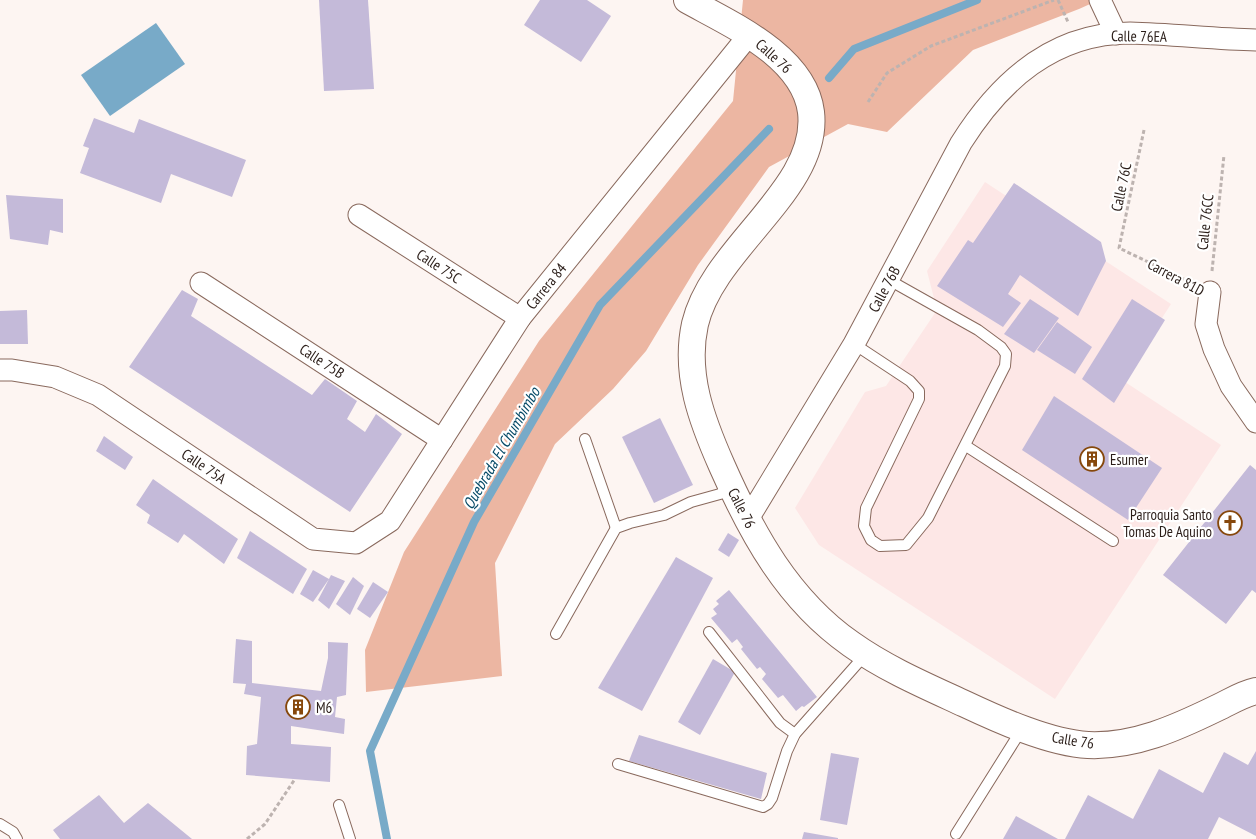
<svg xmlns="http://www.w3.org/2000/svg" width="1256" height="839" font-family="'PT Sans Narrow',sans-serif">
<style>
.education{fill:#fde7e6}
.forest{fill:#ecb6a2}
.water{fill:#78aac8}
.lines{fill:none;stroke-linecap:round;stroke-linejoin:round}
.stream{stroke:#78aac8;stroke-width:8}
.building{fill:#c4bad9}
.service-casing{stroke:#89695d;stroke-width:12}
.minor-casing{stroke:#89695d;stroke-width:23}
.tertiary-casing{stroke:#89695d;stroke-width:28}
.path{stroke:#bdb3b0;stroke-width:3;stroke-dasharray:4 2.5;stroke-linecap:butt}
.service{stroke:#fff;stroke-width:10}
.minor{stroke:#fff;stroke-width:21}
.tertiary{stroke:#fff;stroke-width:26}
.labels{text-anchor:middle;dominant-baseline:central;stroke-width:4.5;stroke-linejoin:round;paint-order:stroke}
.street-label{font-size:15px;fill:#2a1d18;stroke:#fff}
.poi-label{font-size:15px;fill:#2a1d18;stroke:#fff;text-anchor:start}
.water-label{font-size:16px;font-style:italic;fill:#044966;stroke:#fff}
</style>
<rect width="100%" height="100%" fill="#fdf5f2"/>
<!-- education -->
<polygon class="education" points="985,182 1171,304 1122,380 1221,445 1055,699 819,545 795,508 865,392 886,386 937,310 927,271"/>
<!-- forest -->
<polygon class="forest" points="743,0 1099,0 1079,9 973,50 887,132 848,124 769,167 698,265 646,351 613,389 555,444 495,563 502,676 366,692 365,650 404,552 539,341 733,101"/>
<!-- water -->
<polygon class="water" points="156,23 185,64 110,116 81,75"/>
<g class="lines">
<!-- stream -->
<g class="stream">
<polyline points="829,78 854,49 977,0"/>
<polyline points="387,839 370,751 474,522 600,305 769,129"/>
</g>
</g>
<!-- building -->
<g class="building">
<polygon points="319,0 368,0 374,89 324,91"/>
<polygon points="540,0 587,0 611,16 581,62 524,25"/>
<polygon points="94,118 134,133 139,119 246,160 232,197 171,174 161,203 80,173 89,148 83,146"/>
<polygon points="1014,183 1101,242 1106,261 1078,316 1020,275 1008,294 1021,303 1003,327 937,286 968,240 973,243"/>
<polygon points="6,195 63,199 63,233 50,230 48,245 10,239"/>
<polygon points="182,290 198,299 191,316 312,395 325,379 357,401 347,419 365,432 376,414 402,434 350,512 129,367"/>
<polygon points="1030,299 1059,318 1034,353 1004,334"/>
<polygon points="1132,299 1165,320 1114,403 1082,379"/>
<polygon points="27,310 28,344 0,344 0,311"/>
<polygon points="1057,322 1092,347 1075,374 1037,350"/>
<polygon points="1054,396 1162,468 1128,520 1022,450"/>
<polygon points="660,418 693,485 654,503 622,437"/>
<polygon points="104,436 133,457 125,470 96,451"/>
<polygon points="1250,465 1256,470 1256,593 1252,590 1226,624 1163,575"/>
<polygon points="153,479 238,539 224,564 184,534 178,543 147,523 150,515 136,505"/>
<polygon points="250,531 307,569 293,594 237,558"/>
<polygon points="728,533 739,540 729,557 718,550"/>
<polygon points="676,557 713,578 642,711 598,688"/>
<polygon points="313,570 329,579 331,575 345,581 329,609 318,600 329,579 313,602 300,594"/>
<polygon points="353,577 364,586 350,615 336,604"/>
<polygon points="373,582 388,592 370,618 357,609"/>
<polygon points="729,590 817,697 804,707 802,706 796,711 783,695 778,698 762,679 766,674 760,667 757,669 741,649 743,647 737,639 732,643 711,618 717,614 713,609 719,604 716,601"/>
<polygon points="236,639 252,641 252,683 321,691 328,658 328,642 348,643 346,695 337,697 335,717 345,719 344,734 291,726 291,744 331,747 330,782 246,775 247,746 257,744 261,697 244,694 246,684 233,683"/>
<polygon points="713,659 735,672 700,735 678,722"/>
<polygon points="639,735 767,773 761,799 629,761"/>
<polygon points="1256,751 1256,836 1219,817 1208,839 1065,839 1088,795 1133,819 1159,769 1203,793 1224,752 1248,765"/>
<polygon points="831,753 859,758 847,825 820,820"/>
<polygon points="99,795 124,823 148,803 192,839 60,839 53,830"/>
<polygon points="1016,816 1058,839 1003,839"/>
<polygon points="804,832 838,838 838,839 802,839"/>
</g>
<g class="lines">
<!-- service casing -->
<g class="service-casing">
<g id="service">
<polyline points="854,344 910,381 919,391 919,399 866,508 864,526 871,540 880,546 906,545 928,518 1005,366 1006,354 1001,347 978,330 889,280"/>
<polyline points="585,439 616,528"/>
<polyline points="966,446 1113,541"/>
<polyline points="709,632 780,723 795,734"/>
<polyline points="556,634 616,528 630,523 664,515 691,502 720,494 729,486"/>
<polyline points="618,764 763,807 768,804 772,798 787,751 795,734 865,655"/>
<polyline points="339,805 350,839"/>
<polyline points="0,824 13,832 17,839"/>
<polyline points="956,834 1022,729"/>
</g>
</g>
<!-- minor casing -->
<g class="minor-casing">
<g id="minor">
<polyline points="1100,0 1116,34"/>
<polyline points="359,215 520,318"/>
<polyline points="201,283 442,440"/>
<polyline points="1210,292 1206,324 1214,349 1231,386 1256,422"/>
<polyline points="0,370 12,370 55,377 98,395 313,539 356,543 390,521 520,318 749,35"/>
<path d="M748 519 854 344 961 143C1000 81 1053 33 1130 33 1172 34 1214 39 1256 40"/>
</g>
</g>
<!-- tertiary casing -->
<g class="tertiary-casing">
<path id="tertiary" d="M687 0C730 24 804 56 811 112 820 189 713 247 695 324 684 374 702 421 722 466 752 534 788 600 851 644 886 669 926 686 965 704 999 720 1050 743 1088 745 1134 747 1176 728 1217 708 1230 702 1242 694 1256 691"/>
</g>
<!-- path -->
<g class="path">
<polyline points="1058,0 1068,22"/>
<polyline points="868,102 887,73 931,46 1054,0"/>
<polyline points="1144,130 1119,248 1192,283"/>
<polyline points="1212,271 1224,155"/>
<polyline points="247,839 265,824 295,779"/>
</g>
<!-- service -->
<use href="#service" class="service"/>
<!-- minor -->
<use href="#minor" class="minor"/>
<!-- tertiary -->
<use href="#tertiary" class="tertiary"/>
</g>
<!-- icons -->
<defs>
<g id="building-ring" transform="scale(1.25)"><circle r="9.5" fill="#fff" stroke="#86480c" stroke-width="1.5"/><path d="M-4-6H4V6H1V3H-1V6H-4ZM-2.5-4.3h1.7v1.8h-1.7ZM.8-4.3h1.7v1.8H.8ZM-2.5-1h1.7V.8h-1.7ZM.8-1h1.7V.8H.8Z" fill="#86480c"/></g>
<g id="church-ring" transform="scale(1.25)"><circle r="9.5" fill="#fff" stroke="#86480c" stroke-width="1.5"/><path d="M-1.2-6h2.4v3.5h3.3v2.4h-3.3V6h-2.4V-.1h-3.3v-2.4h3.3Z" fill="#86480c"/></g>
</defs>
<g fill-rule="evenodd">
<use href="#building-ring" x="1092" y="459"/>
<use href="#church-ring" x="1230" y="523"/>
<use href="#building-ring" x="298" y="707"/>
</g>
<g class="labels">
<!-- street labels -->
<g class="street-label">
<text transform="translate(1139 36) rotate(1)">Calle 76EA</text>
<text transform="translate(774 56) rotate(42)">Calle 76</text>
<text transform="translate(1121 187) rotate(-78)">Calle 76C</text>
<text transform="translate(1205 222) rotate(-84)">Calle 76CC</text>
<text transform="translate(439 266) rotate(33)">Calle 75C</text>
<text transform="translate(1176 277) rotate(28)">Carrera 81D</text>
<text transform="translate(546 286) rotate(-51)">Carrera 84</text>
<text transform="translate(884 289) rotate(-62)">Calle 76B</text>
<text transform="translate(322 361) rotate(33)">Calle 75B</text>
<text transform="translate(204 466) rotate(34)">Calle 75A</text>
<text transform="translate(742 508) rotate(63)">Calle 76</text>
<text transform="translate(1073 740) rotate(9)">Calle 76</text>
</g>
<!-- poi labels -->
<g class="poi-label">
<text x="1110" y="459">Esumer</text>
<text x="1212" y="514" text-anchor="end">Parroquia Santo<tspan x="1212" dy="17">Tomas De Aquino</tspan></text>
<text x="316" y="707">M6</text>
</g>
<!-- water labels -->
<g class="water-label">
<text transform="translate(501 448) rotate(-60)">Quebrada El Chumbimbo</text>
</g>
</g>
</svg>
